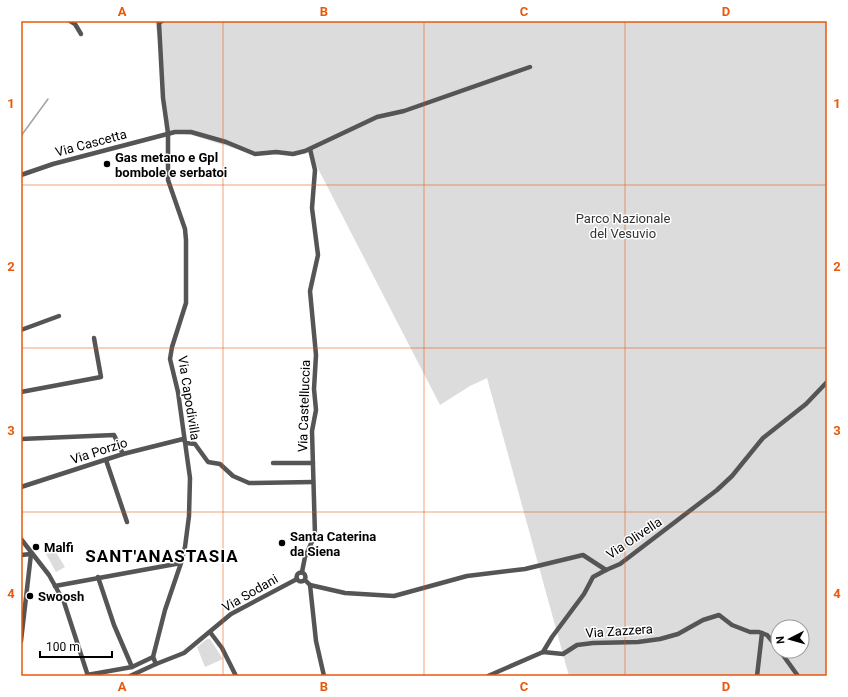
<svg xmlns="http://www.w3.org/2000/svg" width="848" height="697" font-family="Roboto,sans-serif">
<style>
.green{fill:#dcdcdc;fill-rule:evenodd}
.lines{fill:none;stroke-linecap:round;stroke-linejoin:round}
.stream{stroke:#a3a3a3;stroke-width:1.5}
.street{stroke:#555;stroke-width:4.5}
.grid{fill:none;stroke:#e8590c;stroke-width:1;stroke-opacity:0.55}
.poi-dot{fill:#000;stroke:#fff;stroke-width:1.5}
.labels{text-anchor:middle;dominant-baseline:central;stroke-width:3;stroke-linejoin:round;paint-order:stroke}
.street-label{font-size:13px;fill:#000;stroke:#fff}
.poi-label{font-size:13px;font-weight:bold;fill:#000;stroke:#fff;text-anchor:start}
.park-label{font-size:13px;fill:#333;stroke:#fff}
.district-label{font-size:17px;font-weight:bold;letter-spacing:1px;fill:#000;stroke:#fff}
.neatline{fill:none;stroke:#e8590c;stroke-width:1.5}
.grid-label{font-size:13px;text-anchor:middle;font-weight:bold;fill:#e8590c}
</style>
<rect width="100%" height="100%" fill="#fff"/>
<!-- green -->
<g class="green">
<path d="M155 21H827V676H569L487 378 470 386 440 405 311 155 308 153 300 154 246 152 192 135 165 132 159 47ZM778 627H802V651H778Z"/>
<polygon points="54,549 65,567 56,572 46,554"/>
<polygon points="207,639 210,639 223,659 205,667 197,647"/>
</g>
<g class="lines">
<!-- stream -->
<polyline class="stream" points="21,136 48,99"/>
<!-- street -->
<g class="street">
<polyline points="70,21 75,24 81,34"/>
<polyline points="21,175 53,164 175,132 191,132 226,142 255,154 276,152 293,154 305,151 377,117 404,111 530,67"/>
<polyline points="21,330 59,316"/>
<polyline points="21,392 101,377 94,338"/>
<polyline points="21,439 114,435 123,454"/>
<polyline points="106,460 127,522"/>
<polyline points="273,463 313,463"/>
<polyline points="21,487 123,454 183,439 186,443 195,444 208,462 220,464 233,476 249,483 313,482"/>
<polyline points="21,539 49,575 64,602 88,676"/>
<polyline points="21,555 31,554"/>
<polyline points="302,572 305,557 315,535 312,431 316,410 314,389 316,355 310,291 318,255 312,208 315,170 310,149"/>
<circle cx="301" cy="577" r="4.5"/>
<polyline points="98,577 114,625 132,667"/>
<polyline points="305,580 310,585 316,641 324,676"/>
<polyline points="310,585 345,593 394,596 467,576 525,569 583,555 606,570 620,564 717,490 732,476 763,438 806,404 827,382"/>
<polyline points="55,586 181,563"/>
<polyline points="210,632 222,648 236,676"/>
<polyline points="21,641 31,554"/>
<polyline points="780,651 798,676"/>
<polyline points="543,652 563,654 577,645 593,643 638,642 660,639 678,634 703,620 719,615 732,625 750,632 759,632 767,635 778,648"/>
<polyline points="543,652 552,637 584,594 593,577 606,570"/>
<polyline points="153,657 165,610 181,563 185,547 189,516 190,478 178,392 170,359 172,347 186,303 186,240 185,229 168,180 168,133 163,98 159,23 162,21"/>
<polyline points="156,664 184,653 231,614 297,579"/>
<polyline points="87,675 132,667 153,657 156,664 130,676"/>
<polyline points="488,676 543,652"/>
<polyline points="757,676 762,633"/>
</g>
</g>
<!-- grid -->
<path class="grid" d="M223 21V676M424 21V676M625 21V676M21 185H827M21 348H827M21 512H827"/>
<!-- markers -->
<g class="poi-dot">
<circle cx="107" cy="164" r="4"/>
<circle cx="282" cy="543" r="4"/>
<circle cx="36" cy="547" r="4"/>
<circle cx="30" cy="596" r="4"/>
</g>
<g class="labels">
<!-- street labels -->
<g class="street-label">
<text transform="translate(91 143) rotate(-15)">Via Cascetta</text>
<text transform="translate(189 398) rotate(81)">Via Capodivilla</text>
<text transform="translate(304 406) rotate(-88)">Via Castelluccia</text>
<text transform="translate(99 451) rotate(-18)">Via Porzio</text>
<text transform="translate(634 538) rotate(-34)">Via Olivella</text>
<text transform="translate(250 593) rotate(-30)">Via Sodani</text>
<text transform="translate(619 631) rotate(-4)">Via Zazzera</text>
</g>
<!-- poi labels -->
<g class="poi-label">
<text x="115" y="157">Gas metano e Gpl<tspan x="115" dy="15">bombole e serbatoi</tspan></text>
<text x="290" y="536">Santa Caterina<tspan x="290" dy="15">da Siena</tspan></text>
<text x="44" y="547">Malfi</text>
<text x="38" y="596">Swoosh</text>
</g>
<!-- park labels -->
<g class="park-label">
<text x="623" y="218">Parco Nazionale<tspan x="623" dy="15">del Vesuvio</tspan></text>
</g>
<!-- district labels -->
<g class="district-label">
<text x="162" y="556">SANT'ANASTASIA</text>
</g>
</g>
<!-- border -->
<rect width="848" height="697" fill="none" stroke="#ffffff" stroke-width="44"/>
<!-- north arrow -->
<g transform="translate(790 639) rotate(264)"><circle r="19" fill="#ffffff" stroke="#999999"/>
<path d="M0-3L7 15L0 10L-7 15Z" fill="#000000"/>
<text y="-6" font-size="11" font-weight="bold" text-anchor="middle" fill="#000000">N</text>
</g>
<!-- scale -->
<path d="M40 651v6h72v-6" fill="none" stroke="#000000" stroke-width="2"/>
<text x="46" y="651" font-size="12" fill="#000000" stroke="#ffffff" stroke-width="3" paint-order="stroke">100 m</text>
<rect x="22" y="22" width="804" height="653" class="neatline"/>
<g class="grid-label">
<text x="122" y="16">A</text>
<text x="324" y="16">B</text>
<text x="524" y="16">C</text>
<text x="726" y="16">D</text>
<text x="11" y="108">1</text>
<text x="837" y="108">1</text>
<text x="11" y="271">2</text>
<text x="837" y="271">2</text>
<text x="11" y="435">3</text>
<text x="837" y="435">3</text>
<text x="11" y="598">4</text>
<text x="837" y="598">4</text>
<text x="122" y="691">A</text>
<text x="324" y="691">B</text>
<text x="524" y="691">C</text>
<text x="726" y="691">D</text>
</g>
</svg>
